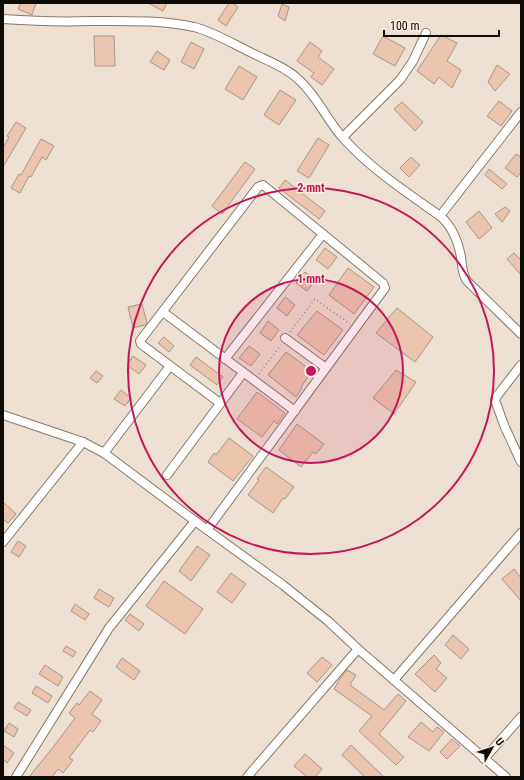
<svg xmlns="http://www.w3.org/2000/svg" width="524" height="780" font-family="'Roboto Condensed',sans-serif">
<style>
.building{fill:#ecc5af;stroke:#a7978d}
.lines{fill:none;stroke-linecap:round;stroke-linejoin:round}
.minor-casing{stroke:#857a6d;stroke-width:10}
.path{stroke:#968c82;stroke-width:1.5;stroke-dasharray:1 3;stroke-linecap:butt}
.minor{stroke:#fff;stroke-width:8}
.ring{fill:none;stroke:#c2185b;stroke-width:2}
.centre{fill:#c2185b;stroke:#faeedf;stroke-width:2}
.ring-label{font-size:12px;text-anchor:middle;font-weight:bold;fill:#c2185b;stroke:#faeedf;stroke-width:3;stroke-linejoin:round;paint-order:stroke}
</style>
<rect width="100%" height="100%" fill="#ede0d2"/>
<!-- building -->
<g class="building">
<polygon points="21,3 36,3 32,15 18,9"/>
<polygon points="148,3 167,3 163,11"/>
<polygon points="229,3 232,3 238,7 226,26 218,20"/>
<polygon points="282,4 289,7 285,21 278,16"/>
<polygon points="441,35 457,43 447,61 461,70 452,88 439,77 434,84 417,71"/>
<polygon points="94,36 114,36 115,66 95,66"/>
<polygon points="383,36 405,48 395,66 373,54"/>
<polygon points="191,42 204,49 194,69 181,62"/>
<polygon points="310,42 322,51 318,57 334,69 322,85 311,77 314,73 297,61"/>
<polygon points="157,51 170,60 164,70 150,62"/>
<polygon points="497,65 510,74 495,91 488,82"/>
<polygon points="239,66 257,77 243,100 225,89"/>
<polygon points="280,90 296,100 279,125 264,115"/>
<polygon points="499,101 512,111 501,126 487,116"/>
<polygon points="402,102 423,122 415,131 394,109"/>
<polygon points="16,122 26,128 3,167 3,148 9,137 7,136"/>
<polygon points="318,138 329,145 309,178 297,171"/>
<polygon points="41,139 54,146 46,160 42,157 31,177 29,176 20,193 11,188 19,174 21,175"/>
<polygon points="516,154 521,157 521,172 517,177 505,168"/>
<polygon points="411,157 420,165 409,177 400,168"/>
<polygon points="245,162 255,169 222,214 212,206"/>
<polygon points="489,169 507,184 502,189 485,175"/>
<polygon points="285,180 325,211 319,219 279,188"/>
<polygon points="505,207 510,211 502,222 495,214"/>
<polygon points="479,211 492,228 479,239 466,222"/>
<polygon points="325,248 337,257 328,269 316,260"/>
<polygon points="514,253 521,260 521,275 507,259"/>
<polygon points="348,268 374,287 354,314 329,295"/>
<polygon points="305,272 316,280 307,291 296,283"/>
<polygon points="285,297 295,305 287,316 277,308"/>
<polygon points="142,304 147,323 145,325 133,328 128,307"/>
<polygon points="397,308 433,337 415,362 376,333"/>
<polygon points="317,311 343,330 324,355 297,335"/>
<polygon points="268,321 279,330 271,341 260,333"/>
<polygon points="164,337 174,346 169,352 158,343"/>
<polygon points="249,346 260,354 251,366 239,358"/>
<polygon points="286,352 312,371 301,387 302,388 296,397 268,375"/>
<polygon points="133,356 146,365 139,374 127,365"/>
<polygon points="196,357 223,377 217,385 190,365"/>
<polygon points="396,370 416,382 394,414 373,398"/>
<polygon points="96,371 103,376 97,383 90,378"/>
<polygon points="121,390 131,398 125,406 114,399"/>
<polygon points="257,392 285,413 277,424 274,421 262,437 237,419"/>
<polygon points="297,424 324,444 316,454 313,452 301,467 279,450"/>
<polygon points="229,438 253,456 233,481 208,462 214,453 216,455"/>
<polygon points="266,467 294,487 285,499 283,498 273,513 248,495 259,480 257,479"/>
<polygon points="3,502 16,514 8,523 3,519"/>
<polygon points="18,541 26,546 19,557 11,552"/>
<polygon points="197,546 210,555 191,581 179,571"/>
<polygon points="514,569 521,578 521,601 502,579"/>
<polygon points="231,573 246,584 232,603 217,592"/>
<polygon points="164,581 203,609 185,634 146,606"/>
<polygon points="99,589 114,598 109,607 94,598"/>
<polygon points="75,604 89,614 85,620 71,611"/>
<polygon points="130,614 144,624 139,631 125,620"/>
<polygon points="453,635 469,649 461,659 445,645"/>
<polygon points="66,646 76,652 73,657 63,651"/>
<polygon points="434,655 441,663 436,669 447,678 435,692 415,674"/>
<polygon points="322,657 332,665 317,682 307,673"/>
<polygon points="122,658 140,671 134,680 116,667"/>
<polygon points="45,665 63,677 58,686 39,674"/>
<polygon points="347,670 356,675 350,685 384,710 398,694 406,701 379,734 404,757 396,765 359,731 372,716 334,689 340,679"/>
<polygon points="36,686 52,696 48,703 32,693"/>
<polygon points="90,691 102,700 92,714 101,721 93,732 90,730 69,758 73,760 63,773 58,769 52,777 29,777 54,746 75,718 69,713 77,703 79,705"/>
<polygon points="18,702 31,710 27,716 14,708"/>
<polygon points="421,722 433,732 437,727 444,732 429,751 408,737"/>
<polygon points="9,723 18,729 14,737 4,731"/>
<polygon points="452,739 460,746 447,759 440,752"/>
<polygon points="3,745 14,753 7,763 3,759"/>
<polygon points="351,745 384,777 365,777 342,755"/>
<polygon points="305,754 322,769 315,777 307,777 294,766"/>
</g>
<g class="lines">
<!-- minor casing -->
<g class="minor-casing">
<g id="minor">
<path d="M3 19C32 21 62 22 91 21 125 21 161 20 194 27 214 32 233 44 252 53 268 61 287 68 299 80 317 96 327 120 343 138 371 169 406 192 440 216L521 112"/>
<polyline points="343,137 400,80 413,61 426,33"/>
<path d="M440 216C452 226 458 241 461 257 462 265 462 274 467 281L521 334"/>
<polyline points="163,312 295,411"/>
<polyline points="285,338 326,368"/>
<polyline points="225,359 323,234"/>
<polyline points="521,365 497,396 495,400 504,425 521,462"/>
<polyline points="3,415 83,442 104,453 195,521 283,585 328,621 358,649 506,777"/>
<polyline points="104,453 170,366"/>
<polyline points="167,475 243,373"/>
<polyline points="207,530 385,288 383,283 263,185 258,187 140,341 141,344 220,403"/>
<polyline points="3,542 83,442"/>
<polyline points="394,680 521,533"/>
<polyline points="484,759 521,717"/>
<polyline points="16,777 109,628 195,521"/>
<polyline points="247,777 358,649"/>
</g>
</g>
<!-- path -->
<g class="path">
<polyline points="290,332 315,299 350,324"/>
<polyline points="259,374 281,345"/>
</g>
<!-- minor -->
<use href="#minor" class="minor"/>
</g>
<!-- distance rings -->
<circle cx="311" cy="371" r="92" fill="#c2185b" fill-opacity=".12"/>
<g class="ring">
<circle cx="311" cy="371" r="92"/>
<circle cx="311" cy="371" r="183"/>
</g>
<circle cx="311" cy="371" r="6" class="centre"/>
<g class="ring-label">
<text x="311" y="192">2 mnt</text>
<text x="311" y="283">1 mnt</text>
</g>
<!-- border -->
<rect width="524" height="780" fill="none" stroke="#0f0b07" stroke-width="8"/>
<!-- north arrow -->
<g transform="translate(492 748) rotate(51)" stroke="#faeedf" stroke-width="3" paint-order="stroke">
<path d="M0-3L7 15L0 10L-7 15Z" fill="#0f0b07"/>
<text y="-6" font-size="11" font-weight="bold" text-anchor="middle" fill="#0f0b07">U</text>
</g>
<!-- scale -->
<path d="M384 30v6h115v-6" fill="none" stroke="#0f0b07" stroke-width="2"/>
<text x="390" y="30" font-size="12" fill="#0f0b07" stroke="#faeedf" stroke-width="3" paint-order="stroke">100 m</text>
</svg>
